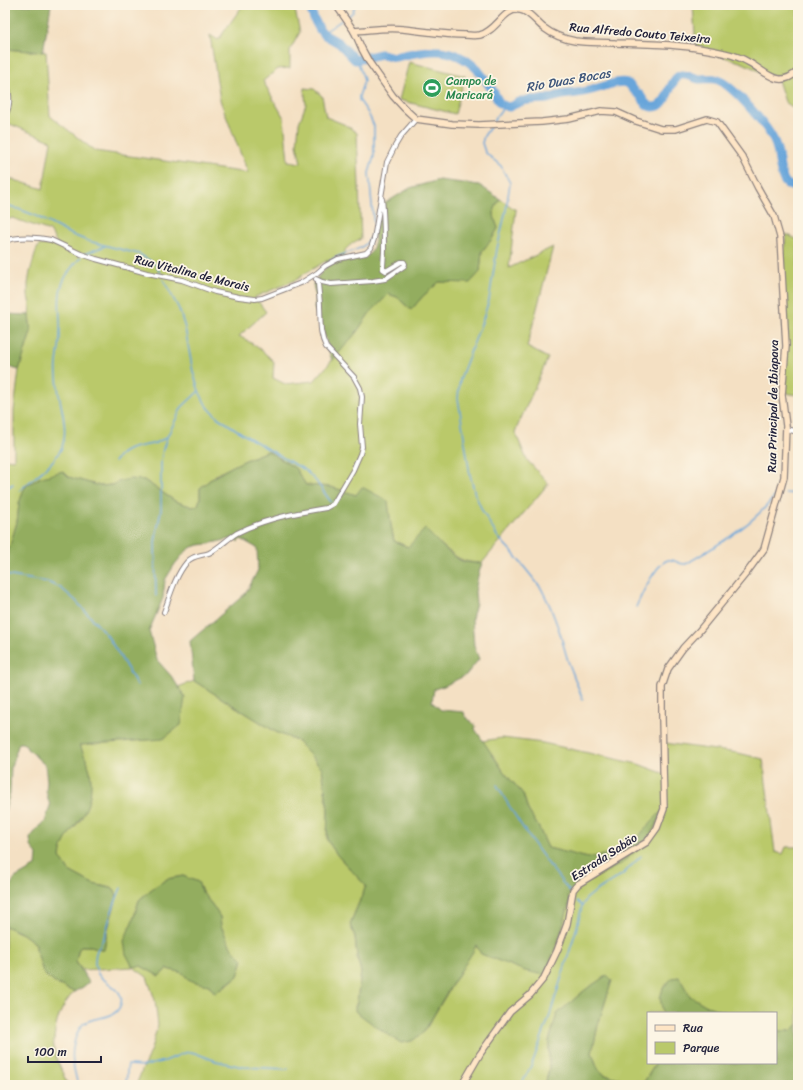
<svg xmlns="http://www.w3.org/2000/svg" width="803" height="1090" font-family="Sriracha,sans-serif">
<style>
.green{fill:#bac96b;stroke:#6e7653;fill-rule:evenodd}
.forest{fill:#93ad5f;stroke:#5a684d}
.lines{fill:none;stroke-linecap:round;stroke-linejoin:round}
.stream{stroke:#68a5da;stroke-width:1.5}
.river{stroke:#68a5da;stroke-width:9}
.street-casing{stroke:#8b817f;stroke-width:6}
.secondary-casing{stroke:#8b817f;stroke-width:8}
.street{stroke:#fff;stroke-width:4}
.secondary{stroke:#fee5c5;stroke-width:5.5}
.labels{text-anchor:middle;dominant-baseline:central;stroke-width:3.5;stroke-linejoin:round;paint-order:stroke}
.street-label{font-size:12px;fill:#22223b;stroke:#fcf5e5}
.leisure-label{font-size:12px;fill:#27864d;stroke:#fcf5e5;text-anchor:start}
.water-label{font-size:13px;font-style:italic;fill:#3e567b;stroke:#fcf5e5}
</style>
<rect width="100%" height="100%" fill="#fcf5e5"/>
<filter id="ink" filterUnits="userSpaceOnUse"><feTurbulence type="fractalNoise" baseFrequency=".025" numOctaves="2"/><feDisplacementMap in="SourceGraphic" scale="8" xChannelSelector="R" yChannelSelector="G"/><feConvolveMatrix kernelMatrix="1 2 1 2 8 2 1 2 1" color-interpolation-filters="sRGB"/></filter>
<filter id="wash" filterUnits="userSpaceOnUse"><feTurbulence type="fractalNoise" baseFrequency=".012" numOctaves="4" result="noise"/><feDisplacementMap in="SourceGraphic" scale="16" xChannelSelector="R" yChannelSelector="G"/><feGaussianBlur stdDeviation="0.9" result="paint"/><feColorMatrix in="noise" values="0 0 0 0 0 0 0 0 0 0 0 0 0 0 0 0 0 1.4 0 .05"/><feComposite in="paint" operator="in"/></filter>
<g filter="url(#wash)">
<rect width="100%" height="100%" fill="#f4e0c3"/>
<!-- green -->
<g class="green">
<path d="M243 5H289L295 10 300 32 290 50V68L278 69 263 81 284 118 288 161 301 163 297 145 299 123 306 104 304 88 314 89 322 96 326 117 346 125 357 133 361 239C354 241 350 245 345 250L344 258 326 261 304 274 298 279 255 297 266 312 239 336C252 343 264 351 274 362L273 378 285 384 314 381 356 333 369 314 382 301 388 294 397 297 411 310 423 296 439 282H470L480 272 482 251 492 239 498 228C493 216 492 210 500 199L516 210 509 268 553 247 527 347 548 358 515 432 527 460 548 483V484L482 563C461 563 456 557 440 544L408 547 394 541 391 525 356 495 331 487 306 485 295 468 268 451 252 457 217 474 200 488V499L198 505 193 507 175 501 144 480 120 481 112 485 100 486 68 477 39 478 26 486 23 492 19 504 17 522 5 566V459L14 460V411L19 370 31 332 29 315 30 305 28 296V284L30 272 36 251 39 245H58L50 231 12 218 5 221V177L43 189 51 141 5 122V90L6 86H5V49L46 52 50 116 95 151 248 173 220 100 210 35 218 40Z"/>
<polygon points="693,5 798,5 798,111 785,102 777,77 763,73 743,63 718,55 696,50"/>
<polygon points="409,62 465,76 455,114 399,100"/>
<polygon points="786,234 798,240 798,395 785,393 782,266"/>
<path d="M194 681 276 732 297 741 322 768 328 810 327 840 338 856 366 886 350 924 355 937 357 957 361 972 357 1002 355 1007 424 1032 476 945 481 954 490 957 559 939 570 901 568 896 589 880 621 864 664 809 649 824 636 840 614 853 588 858 548 848 539 828 528 810 523 794 504 772 495 758 482 741 502 738 543 743 638 764 668 775 664 743 738 753 763 759 775 852 783 854 786 847H798V1024L791 1031H776V1013H728L707 1006 689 996 679 977C661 990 659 990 663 1013H648V1063H656L644 1082 632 1081 605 1075 598 1069 592 1053 598 1025 612 980 607 976 585 990 557 1014 549 1041V1069L545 1085H136L151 1049 158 1025 155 1000 147 977 133 967 82 970 76 962 78 951 81 946H91L104 950 107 932 117 897 115 890 111 888 93 884 69 871 60 857 61 848 69 834 82 818 90 771 80 745 163 738 185 697 178 687ZM183 876 198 882 202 892 213 906 220 917 221 926 228 941 231 947 243 959 238 976 228 984 215 993 209 985 188 979 183 973 167 969 159 976 141 966 134 917 139 900 153 888 167 879Z"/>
<path d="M5 926 23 934 36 944V949L43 972 46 976 55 983 74 992C61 1006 55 1022 54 1041 54 1044 53 1047 54 1050 57 1062 63 1074 68 1085H5Z"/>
</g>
<!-- forest -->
<g class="forest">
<polygon points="5,5 51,5 43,52 5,49"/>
<path d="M439 180 479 185 500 199C492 210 493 216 498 228L492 239 482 251 480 272 470 283 439 282 423 296 411 310 397 297 388 294 382 301 369 314 356 333 332 361 320 321 314 308 316 299 313 284 320 274 327 266 326 261 344 258 349 260 365 258 372 251 375 240 374 232 382 205 410 188Z"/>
<polygon points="5,314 29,315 31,332 19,370 5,366"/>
<path d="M268 451 295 468 306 485 331 487 356 495 362 487 388 501 391 525 394 541 408 547 425 529C434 538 450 555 460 560 467 563 475 563 482 563L478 576 475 592 476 603 472 618 474 646 479 659 466 675 444 686 434 689 432 702 441 710 464 712 465 716 476 726 475 729 504 772 523 794 528 810 539 828 548 848 588 858 614 853 636 840 649 824 665 808 648 840 621 864 589 880 568 896 570 901 559 939 545 975 525 971 481 954 476 945 474 950 446 994 424 1032 412 1041 401 1043 378 1028 355 1011V1007L357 1002 361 972 357 957 355 937 350 924 366 886 338 856 327 840 328 810 322 768 297 741 276 732 194 681 190 641 223 613 246 593 258 570 257 548 241 539 238 542 235 538 207 544 199 545 192 547 185 552 175 564 165 580 163 598 149 631 157 660 172 677 185 697 181 725 163 739 80 745C83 753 88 762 90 771 93 787 90 806 80 819 71 832 62 841 60 857L69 871 93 884 111 888 115 890 117 897 107 932 104 950 91 946H81L78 951 76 962 89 982 83 987 74 992 55 983 46 976 43 972 36 949V944L23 934 5 926V891L9 888 15 878 36 866 37 855 31 846 30 838 38 828 45 822 50 806 46 791 47 781 45 765 36 757 34 754 27 749 26 745 22 743H19L11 767 10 793 5 811V562L17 522 19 504 23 491 26 486 39 478 63 471 69 477 100 486 112 485 120 481 130 479 144 480 175 501 193 507 198 505 200 499V488C219 471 244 460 268 451Z"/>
<polygon points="183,876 198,882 202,892 213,906 220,917 221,926 228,941 231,947 243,959 238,976 215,993 209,985 195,982 188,979 183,973 167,969 159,976 141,966 133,967 126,954 124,941 134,917 139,900 153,888 167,879"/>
<polygon points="607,975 612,980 598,1025 592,1053 598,1069 605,1075 632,1081 644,1082 656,1063 776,1063 776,1031 791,1031 798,1024 798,1085 545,1085 549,1069 549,1041 557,1014 585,990"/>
<polygon points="679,977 690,996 707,1006 728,1013 663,1013 660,998 663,988 672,978"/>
</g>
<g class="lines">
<!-- stream -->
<g class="stream">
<polyline points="347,17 353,12 355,5"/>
<polyline points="323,33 342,20"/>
<polyline points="493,122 501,111 503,105"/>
<polyline points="490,127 484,136 482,143 485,152 488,155 501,166 510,183 506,210 497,249 489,300 483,319 460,379 458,398 470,475 475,494 482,510 497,536 512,552 541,588 550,606 559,630 568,661 583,700"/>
<polyline points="5,204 34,215 70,234 88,241 139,254 152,262 156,265 161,275"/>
<polyline points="84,254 105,246"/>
<path d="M330 261C348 248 369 255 374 226L369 173 374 156V126L368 113 359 100V96L364 81 363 77 357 60"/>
<polyline points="163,279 179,309 185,328 193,372 199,391 206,405 217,417 246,436 292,463 305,470 316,481 331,502"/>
<path d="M114 462C125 447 135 448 152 444 157 443 162 440 167 437"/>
<polyline points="5,489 13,484"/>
<path d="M20 490C34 477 54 465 62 447 69 427 60 407 58 387 57 379 56 371 57 363 58 354 60 345 60 335 61 321 58 307 60 293 62 279 72 266 81 257"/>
<polyline points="785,493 798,494"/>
<polyline points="5,575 47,582 61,588 75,600 106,634 118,653 137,685"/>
<polyline points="156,596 155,542 161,510 161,461 163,449 167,437 182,407 199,391"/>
<path d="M636 607C641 596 655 564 668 560 674 558 678 565 686 564 719 544 754 525 777 493"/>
<path d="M497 785C518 823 543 858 570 892"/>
<polyline points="577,901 582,906"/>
<path d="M78 1085C73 1067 69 1052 77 1034 78 1031 80 1027 83 1024 95 1015 117 1021 121 1003 125 989 103 982 98 974 97 971 96 968 95 965 95 961 95 957 96 953 98 947 102 942 104 937 108 928 109 919 112 911 115 903 118 895 121 888"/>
<path d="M125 1085C128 1079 126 1071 128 1065L145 1066 165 1061 184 1053 191 1052 195 1053 216 1061 243 1067 288 1069"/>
<polyline points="521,1085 532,1064 549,1018 577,927 582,906 586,899 596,891 623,874 641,856"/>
</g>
<!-- river -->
<path class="river" d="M309 5 314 19 320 30 325 35 339 43 355 60 381 54C386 54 390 57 395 57 426 50 451 44 477 69 483 76 488 83 493 91 496 95 497 101 501 104 503 105 507 107 509 107 514 105 518 102 523 101 531 99 539 100 547 99 552 98 557 96 562 95 573 93 584 93 595 89 603 87 618 80 627 83 630 84 631 87 633 89 635 92 637 93 640 95 643 99 646 107 653 107 669 108 668 79 681 75 687 74 694 78 699 79 708 79 714 77 722 82 738 92 771 129 776 146 780 157 778 172 785 182 788 186 793 187 798 188"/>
</g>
</g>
<g filter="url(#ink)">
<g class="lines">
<!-- street casing -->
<g class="street-casing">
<g id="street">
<path d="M5 75C8 87 13 104 5 115"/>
<path d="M5 241C18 236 38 237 51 240L81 254 96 259 147 273 182 280 215 292 239 297 255 299 262 298 301 283 317 273 325 266 338 259 366 253 371 248 374 239 387 162 395 146 401 136 416 119"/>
<path d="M316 279 322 282 331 284 373 281 385 279 404 266 405 264 404 262H401L386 271 383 269C383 262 384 256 384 249 384 232 384 215 382 199"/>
<polyline points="786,429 798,432"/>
<path d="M164 612C170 596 175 576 187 562 193 555 201 556 209 553 219 548 227 539 237 533 264 519 295 513 326 508L333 504 353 470 360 454 362 447 360 424 362 397 360 388 354 377 326 347C319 333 321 321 320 306 320 298 318 289 318 281"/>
</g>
</g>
<!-- secondary casing -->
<g class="secondary-casing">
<g id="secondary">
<polyline points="336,5 354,31 362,49 369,62 393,96 404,108 416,119 452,124 479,125 542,122 569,119 601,111 616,112 636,121 661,129 676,129 707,119 717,122 743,158 758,188 774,216 780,237 786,346 782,395 786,426 784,477 764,549 748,571 699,631 683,648 668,669 662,687 662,718 664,809 657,828 647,842 578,884 573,890 567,924 557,951 544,978 530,995 510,1012 480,1054 462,1085"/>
<path d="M354 31C371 30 387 27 403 29 424 31 444 35 465 35 470 35 475 36 480 35 497 31 504 7 520 10 529 11 537 23 544 28 553 35 564 39 575 41 588 43 601 42 615 43 651 44 688 44 724 53 733 55 742 58 750 63 767 73 779 89 798 71"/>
</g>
</g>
<!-- street -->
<use href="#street" class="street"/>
<!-- secondary -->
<use href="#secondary" class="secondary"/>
</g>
</g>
<!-- icons -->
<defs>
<g id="stadium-disc" transform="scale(1)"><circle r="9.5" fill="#2e9e5b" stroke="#fcf5e5"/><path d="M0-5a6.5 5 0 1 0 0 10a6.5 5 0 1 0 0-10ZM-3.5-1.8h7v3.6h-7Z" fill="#fff"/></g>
</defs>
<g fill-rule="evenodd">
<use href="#stadium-disc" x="432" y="88"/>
</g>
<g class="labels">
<!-- street labels -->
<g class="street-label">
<text transform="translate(640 33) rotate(5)">Rua Alfredo Couto Teixeira</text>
<text transform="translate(192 273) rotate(14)">Rua Vitalina de Morais</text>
<text transform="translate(773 406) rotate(-89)">Rua Principal de Ibiapava</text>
<text transform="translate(604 857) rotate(-33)">Estrada Sabäo</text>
</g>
<!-- leisure labels -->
<g class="leisure-label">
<text x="446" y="81">Campo de<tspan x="446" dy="14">Maricará</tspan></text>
</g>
<!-- water labels -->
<g class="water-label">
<text transform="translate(568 80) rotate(-10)">Rio Duas Bocas</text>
</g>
</g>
<!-- margin -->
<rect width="803" height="1090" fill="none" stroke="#fcf5e5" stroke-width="20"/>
<!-- legend -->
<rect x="647" y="1012" width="130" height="52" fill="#fcf5e5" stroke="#a5a1a1"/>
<rect x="655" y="1025" width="20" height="6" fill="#fee5c5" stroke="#a5a1a1"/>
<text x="683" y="1032" font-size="12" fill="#22223b">Rua</text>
<rect x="655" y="1042" width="20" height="12" fill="#bac96b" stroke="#a5a1a1"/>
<text x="683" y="1052" font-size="12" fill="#22223b">Parque</text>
<!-- scale -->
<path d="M28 1056v6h73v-6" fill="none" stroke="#22223b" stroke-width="2"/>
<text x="34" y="1056" font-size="12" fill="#22223b" stroke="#fcf5e5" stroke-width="3" paint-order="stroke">100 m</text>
</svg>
